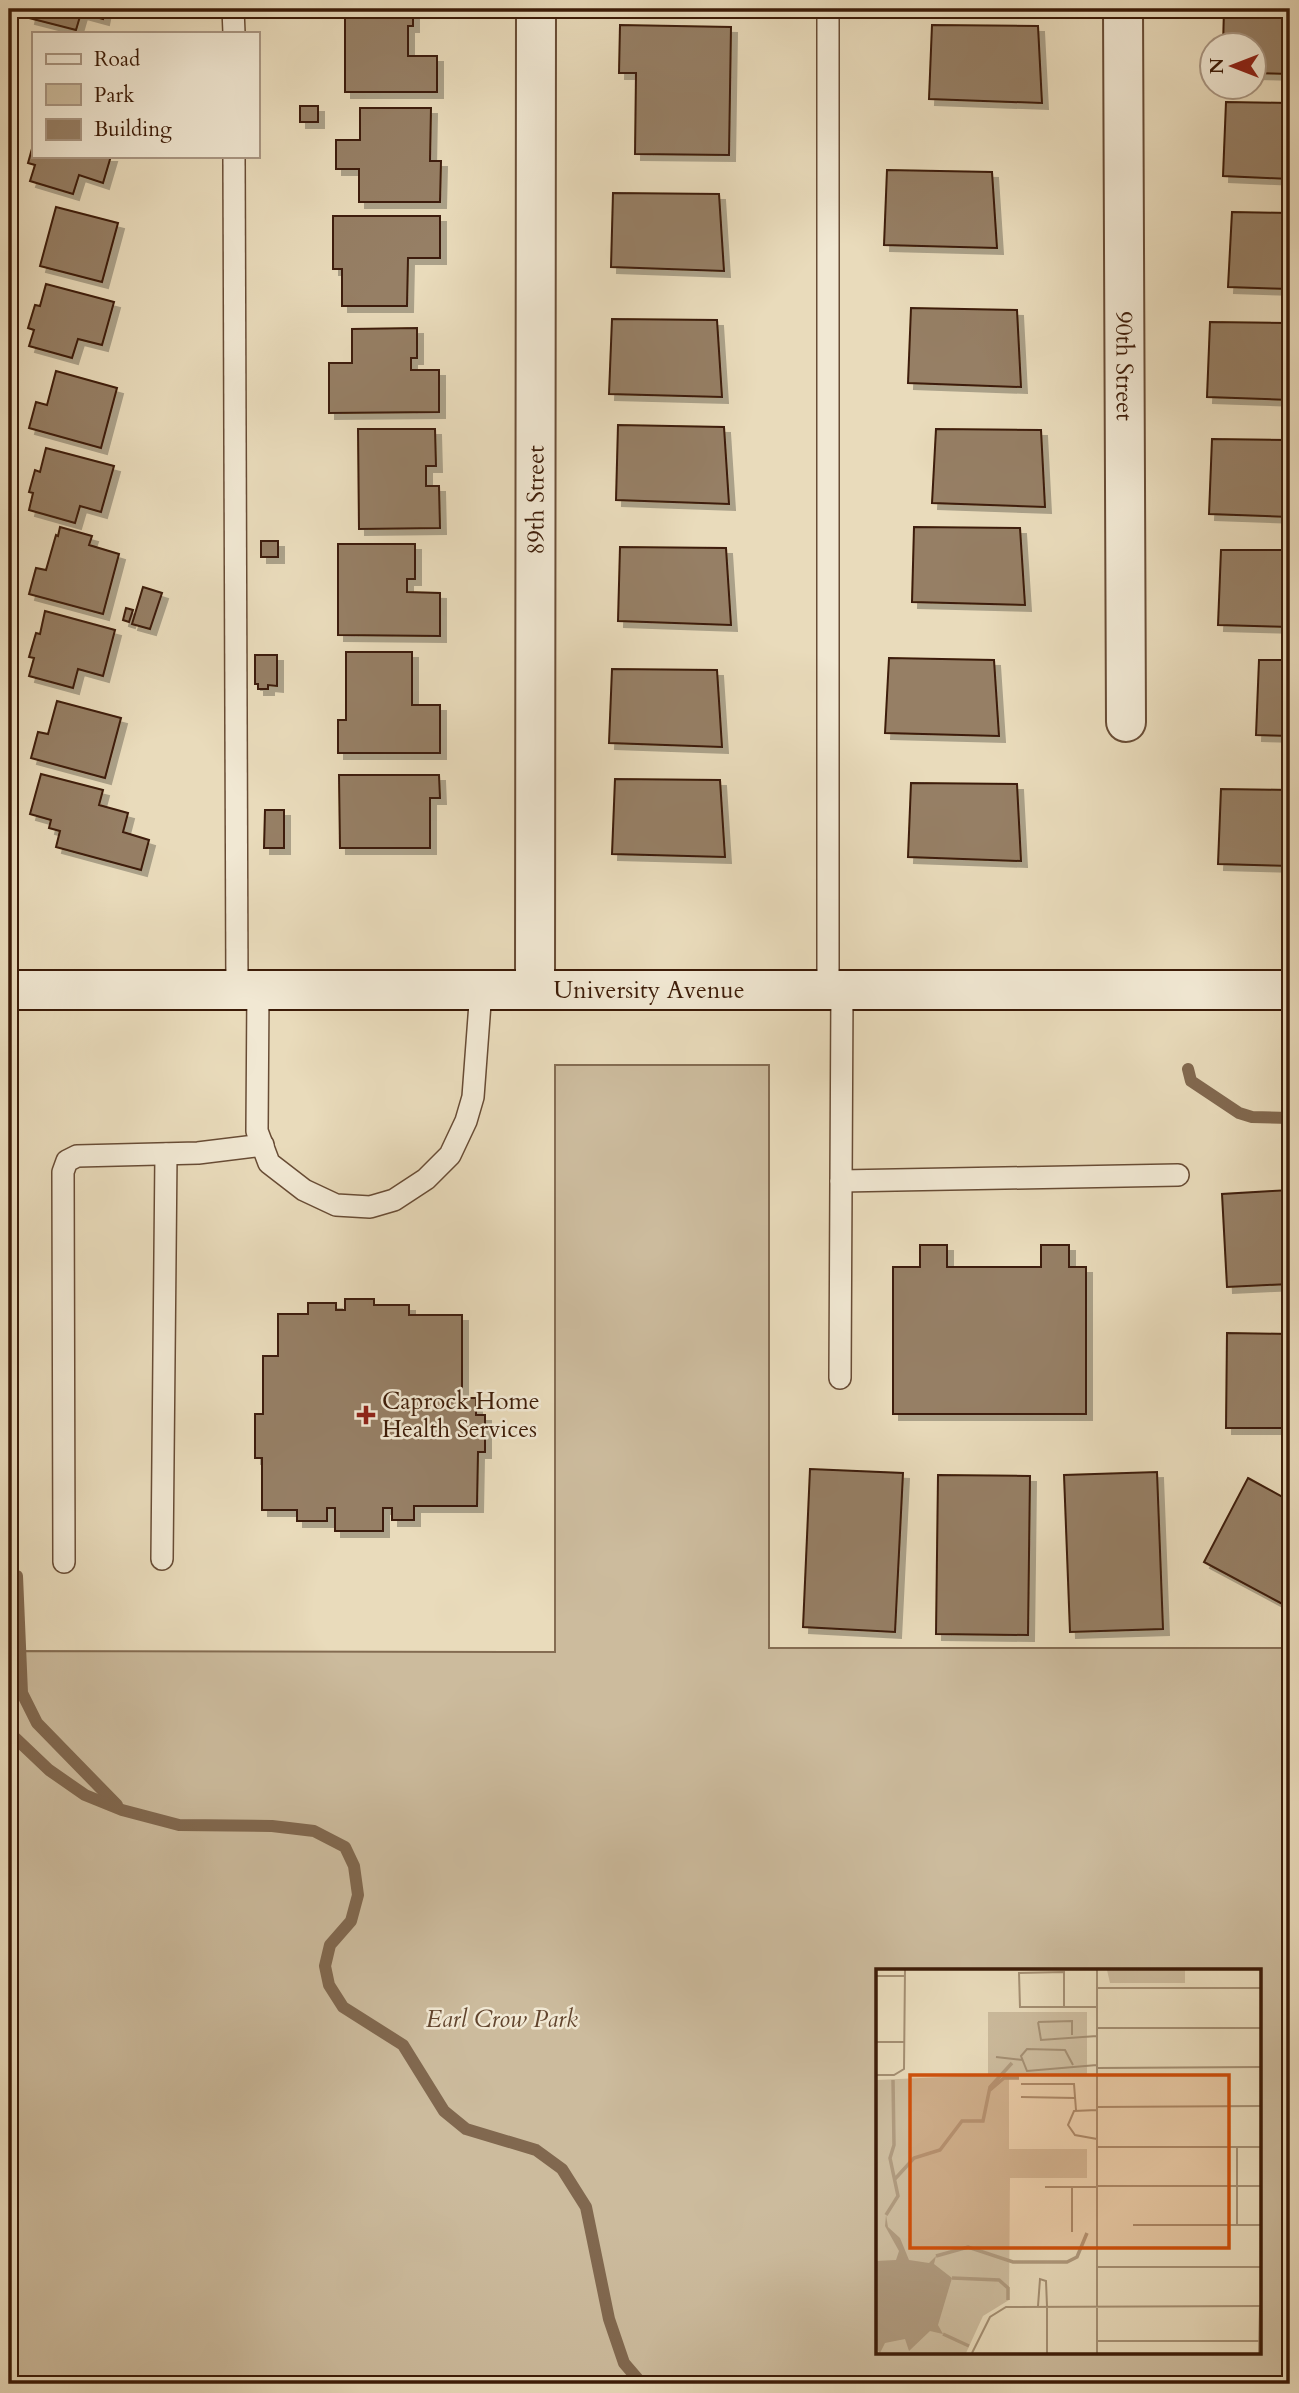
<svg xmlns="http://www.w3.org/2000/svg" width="1299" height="2393" font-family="Cardo,serif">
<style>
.green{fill:#ccbb9d;stroke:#846c52;stroke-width:2;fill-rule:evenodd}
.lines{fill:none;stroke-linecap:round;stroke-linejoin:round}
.stream{stroke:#81684f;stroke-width:12}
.building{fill:#967f65;stroke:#3d1c08;stroke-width:2;filter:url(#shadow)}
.lane-casing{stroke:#684c35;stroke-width:24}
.street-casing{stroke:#684c35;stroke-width:42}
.secondary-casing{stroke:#3d1c08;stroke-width:42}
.lane{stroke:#f1e8d3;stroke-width:21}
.street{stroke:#f1e8d3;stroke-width:38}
.secondary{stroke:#f1e8d3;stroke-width:38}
.poi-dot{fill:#8f2418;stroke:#f1e8d3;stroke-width:2.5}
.labels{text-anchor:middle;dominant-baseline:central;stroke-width:5;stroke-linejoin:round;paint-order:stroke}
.street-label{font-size:24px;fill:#3d1c08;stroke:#f1e8d3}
.poi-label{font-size:24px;fill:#3d1c08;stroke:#f1e8d3;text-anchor:start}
.park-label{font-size:24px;font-style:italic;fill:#61442d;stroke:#f1e8d3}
.inset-river{fill:none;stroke:#af9a7e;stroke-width:3.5}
.inset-road{fill:none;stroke:#a48f73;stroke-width:2}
.view{fill:#ce500b;fill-opacity:0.15;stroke:#ce500b;stroke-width:3.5}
.inset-edge{fill:none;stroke:#3d1c08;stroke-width:3.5}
</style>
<defs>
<filter id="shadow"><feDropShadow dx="6" dy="6" stdDeviation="0" flood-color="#0004"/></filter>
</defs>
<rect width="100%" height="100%" fill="#e9dbbb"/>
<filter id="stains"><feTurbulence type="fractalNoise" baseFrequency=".00286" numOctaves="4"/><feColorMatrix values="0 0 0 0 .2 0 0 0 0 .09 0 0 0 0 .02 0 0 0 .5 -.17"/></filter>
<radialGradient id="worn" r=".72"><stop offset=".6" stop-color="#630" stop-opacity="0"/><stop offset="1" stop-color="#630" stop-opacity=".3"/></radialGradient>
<!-- green -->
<path class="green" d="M555 1065H769V1648H1290V2384H9V1651L555 1652ZM877 1971H1259V2353H877Z"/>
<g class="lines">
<!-- stream -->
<g class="stream">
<polyline points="1188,1069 1191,1081 1239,1113 1252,1117 1290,1118"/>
<polyline points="17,1576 22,1693 37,1723 117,1805"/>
<polyline points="9,1732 49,1770 85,1795 122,1810 179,1825 272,1826 314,1831 345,1847 354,1866 358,1895 351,1921 330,1945 325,1966 329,1985 343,2007 403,2045 444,2111 466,2129 536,2150 562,2169 586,2207 609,2319 624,2363 642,2384"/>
</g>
</g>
<!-- building -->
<g class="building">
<polygon points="31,9 105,9 103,19 81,13 76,30 29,18"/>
<polygon points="345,9 413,9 413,26 408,26 408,56 437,56 437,92 345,92"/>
<polygon points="1224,9 1290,9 1290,74 1254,73 1254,46 1223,46"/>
<polygon points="620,25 731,27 729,155 635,154 636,73 619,73"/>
<polygon points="932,25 1038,26 1042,103 929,99"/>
<polygon points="1226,102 1290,103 1290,179 1223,176"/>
<rect x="300" y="106" width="18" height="16"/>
<polygon points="360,108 431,108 430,161 441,161 440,202 359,202 359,169 336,169 336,140 360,140"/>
<polygon points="33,145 33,156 111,156 103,183 79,175 73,194 30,181 35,165 28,163"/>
<polygon points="887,170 992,172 997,248 884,245"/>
<polygon points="613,193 719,194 724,271 611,267"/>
<polygon points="56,207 118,223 102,282 40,266"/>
<polygon points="1232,212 1290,213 1290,289 1228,287"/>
<polygon points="333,216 440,216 440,258 408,258 407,306 342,306 342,269 333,269"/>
<polygon points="46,284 114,302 102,345 78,339 72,358 29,346 34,330 28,328 35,305 40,306"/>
<polygon points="911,308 1017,310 1021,387 908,383"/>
<polygon points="612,319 717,320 722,397 609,394"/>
<polygon points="1210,322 1290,323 1290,400 1207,397"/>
<polygon points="417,328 417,358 411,358 411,370 439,370 439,412 329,413 329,363 352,363 352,329"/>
<polygon points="56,371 117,388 101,448 29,428 36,402 47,405"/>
<polygon points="618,425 724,427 729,504 616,500"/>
<polygon points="358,429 435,429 436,466 426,466 426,486 439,486 440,528 359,529"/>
<polygon points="936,429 1041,430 1045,507 932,503"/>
<polygon points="1212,439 1290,440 1290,517 1209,514"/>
<polygon points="46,448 114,466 101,512 80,506 75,523 29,510 33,493 29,492 35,470 40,472"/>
<polygon points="60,527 92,536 89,545 119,554 103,614 29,594 36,568 46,570 56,535 58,536"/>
<polygon points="914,527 1020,528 1025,605 912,602"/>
<rect x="261" y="541" width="17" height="16"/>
<polygon points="338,544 415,544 415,579 407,579 407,592 440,593 440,636 338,635"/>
<polygon points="620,547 726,548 731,625 618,621"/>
<polygon points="1221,550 1290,550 1290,627 1218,625"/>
<polygon points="143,587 162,593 150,629 132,624"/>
<polygon points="126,608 133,610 129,622 123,620"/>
<polygon points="45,611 115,630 103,676 78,669 73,688 29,676 34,658 29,657 36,633 40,634"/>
<polygon points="346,652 412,652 412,705 440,705 440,753 338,753 338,720 346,720"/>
<polygon points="255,655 277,655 277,686 268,685 268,689 258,689 258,684 255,684"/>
<polygon points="889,658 994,660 999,736 885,733"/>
<polygon points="1259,660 1290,660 1290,736 1256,735"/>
<polygon points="612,669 717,670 722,747 609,743"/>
<polygon points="57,701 121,718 105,778 31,758 38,732 48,734"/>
<polygon points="41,774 103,790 99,805 128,813 123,832 149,840 141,870 56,847 60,831 49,828 51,820 30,814"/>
<polygon points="339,775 439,775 440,798 430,798 430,848 340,848"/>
<polygon points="615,779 720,780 725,857 612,854"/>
<polygon points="911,783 1017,784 1021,861 908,857"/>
<polygon points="1221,789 1290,790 1290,866 1218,864"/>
<polygon points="265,810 284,810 284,848 264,848"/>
<polygon points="1290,1190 1290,1284 1227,1287 1222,1194"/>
<polygon points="920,1245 947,1245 947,1267 1041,1267 1041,1245 1069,1245 1069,1267 1086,1267 1086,1414 893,1414 893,1267 920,1267"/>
<polygon points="345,1299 374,1299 374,1305 409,1305 409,1315 462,1315 462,1398 476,1398 476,1415 485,1415 485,1452 478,1452 477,1506 414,1506 414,1520 392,1520 392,1508 383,1508 383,1531 335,1531 335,1508 327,1508 327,1521 297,1521 297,1510 262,1510 262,1458 255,1458 255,1414 263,1414 263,1356 278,1356 278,1314 308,1314 308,1303 336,1303 336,1310 345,1310"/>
<polygon points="1227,1333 1290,1334 1290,1428 1226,1428"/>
<polygon points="810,1469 903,1473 895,1632 803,1627"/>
<polygon points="1157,1472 1163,1629 1070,1632 1064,1475"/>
<polygon points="938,1475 1030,1476 1028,1635 936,1634"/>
<polygon points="1248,1478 1290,1501 1290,1608 1204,1562"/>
</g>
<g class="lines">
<!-- lane casing -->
<g class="lane-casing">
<g id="lane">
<polyline points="233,9 234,33"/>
<polyline points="828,9 828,990"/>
<polyline points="234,156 237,990"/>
<polyline points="258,990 257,1131 269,1163 304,1190 336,1205 370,1207 394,1200 426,1179 450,1155 466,1121 473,1097 481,990"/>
<polyline points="841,1181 1178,1175"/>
<polyline points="840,1378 842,990"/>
<polyline points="162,1559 166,1154"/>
<polyline points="64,1562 63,1172 67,1161 77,1156 198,1153 263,1145"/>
</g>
</g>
<!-- street casing -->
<g class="street-casing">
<g id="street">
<path id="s1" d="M1123 9 1126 722"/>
<path id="s2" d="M535 990 536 9"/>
</g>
</g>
<!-- secondary casing -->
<g class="secondary-casing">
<g id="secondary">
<path id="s3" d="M9 990H1290"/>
</g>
</g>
<!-- lane -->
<use href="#lane" class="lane"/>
<!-- street -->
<use href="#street" class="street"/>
<!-- secondary -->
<use href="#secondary" class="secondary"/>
</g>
<!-- markers -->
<path class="poi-dot" d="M362.5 1404.5h7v7h7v7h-7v7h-7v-7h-7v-7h7z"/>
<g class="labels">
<!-- street labels -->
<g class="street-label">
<text stroke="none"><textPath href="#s1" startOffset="357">90th Street</textPath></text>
<text stroke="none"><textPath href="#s2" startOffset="490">89th Street</textPath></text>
<text stroke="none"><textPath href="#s3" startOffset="640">University Avenue</textPath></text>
</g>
<!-- poi labels -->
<g class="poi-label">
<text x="382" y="1401">Caprock Home<tspan x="382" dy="28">Health Services</tspan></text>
</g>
<!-- park labels -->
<g class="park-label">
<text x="502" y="2019">Earl Crow Park</text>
</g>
</g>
<!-- overview -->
<g transform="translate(876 1969)">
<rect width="385" height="385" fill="#e9dbbb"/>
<path d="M231 1H309V14H234ZM112 43H211V107H133V180H211V209H134L133 331 107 347 90 384H0V111L112 106Z" fill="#ccbb9d"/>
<path d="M10 246 12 258 24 269 33 291 53 294 60 287 58 295 76 309 62 356 67 365 54 362 33 382 29 370 9 374 4 384 0 379V292L20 291 23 282 9 257Z" fill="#af9a7e"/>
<path class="inset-river" d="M114 121 128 109H143M18 211 38 189 64 181 86 152H107L114 118 136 94M10 246 22 227 14 189 18 176 17 111M60 287 92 278 137 293H191L201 288 211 264M76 309 123 311 132 319V331M67 365 93 377"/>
<path class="inset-road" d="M221 1V384M0 7H29M221 19H385M188 38V3L143 4 144 38H221M162 53 165 71 221 67M162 53 196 52V66M221 59H385M0 73H29M120 88 147 91M197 96 189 81 151 80 145 87 151 102 221 96M221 99 385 98M0 106H18L28 100 29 1M145 115H198L200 141M145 128 199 129M221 138 385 137M221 141 198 142 192 156 199 166 221 170M221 178H385M221 217H385M169 218H221M196 218V263M257 256H385M361 256V178M221 298H385M162 337 164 310 170 312 171 337M221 372H385M96 384 114 348 130 338 385 337M171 384V337M383 384 384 337"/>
<path class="view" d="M34 106H353V279H34Z"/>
<rect width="385" height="385" class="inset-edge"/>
</g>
<!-- margin -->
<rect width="1299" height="2393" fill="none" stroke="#e9dbbb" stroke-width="35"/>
<rect x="10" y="10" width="1278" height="2372" fill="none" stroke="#3d1c08" stroke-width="3.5"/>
<rect x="18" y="18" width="1264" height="2358" fill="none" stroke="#3d1c08" stroke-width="2"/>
<!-- legend -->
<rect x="32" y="32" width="228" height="126" fill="#f1e8d3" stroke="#a99682" stroke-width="2"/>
<rect x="46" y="54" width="35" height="10" fill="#f1e8d3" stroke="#a99682" stroke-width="2"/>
<text x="94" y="66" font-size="21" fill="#3d1c08">Road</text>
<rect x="46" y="84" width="35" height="21" fill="#ccbb9d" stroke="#a99682" stroke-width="2"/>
<text x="94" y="102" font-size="21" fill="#3d1c08">Park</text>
<rect x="46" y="119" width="35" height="21" fill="#967f65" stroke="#a99682" stroke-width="2"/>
<text x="94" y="136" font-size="21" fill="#3d1c08">Building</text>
<!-- north arrow -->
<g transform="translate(1233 66) rotate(270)"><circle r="33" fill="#f1e8d3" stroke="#a99682" stroke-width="2"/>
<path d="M0-5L12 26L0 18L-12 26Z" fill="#8f2418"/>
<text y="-10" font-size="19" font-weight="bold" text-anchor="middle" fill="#3d1c08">N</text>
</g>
<rect width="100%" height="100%" filter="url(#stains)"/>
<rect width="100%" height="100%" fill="url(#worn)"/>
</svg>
